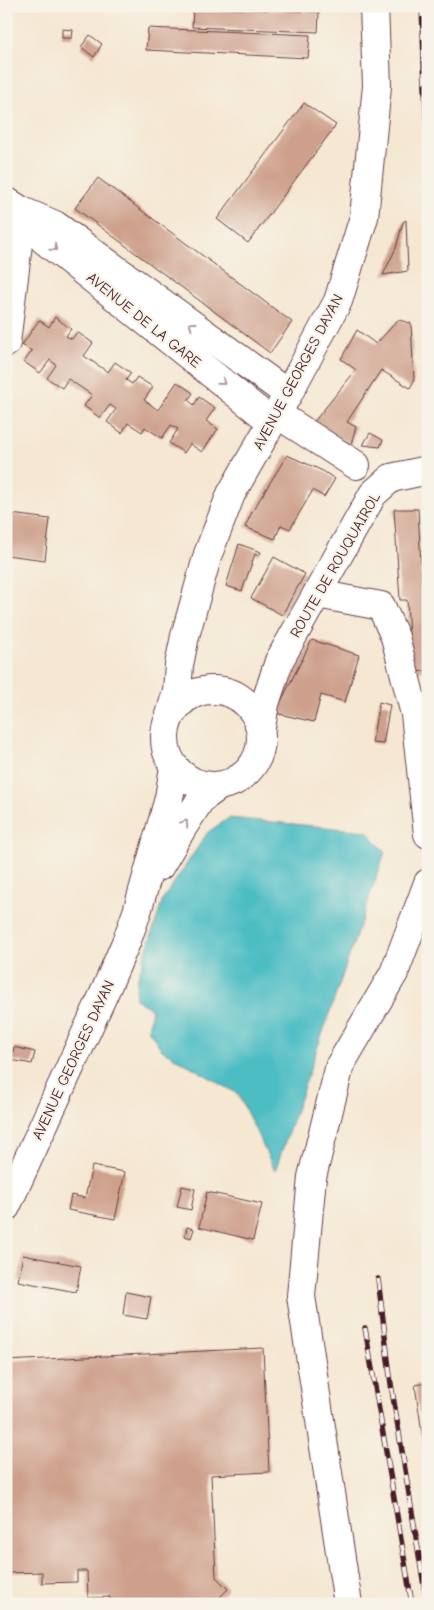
<svg xmlns="http://www.w3.org/2000/svg" width="434" height="1610" font-family="'Comic Neue',sans-serif">
<style>
.water{fill:#4ebdc4;stroke:#4c6e78}
.building{fill:#cea08c}
.lines{fill:none;stroke-linecap:round;stroke-linejoin:round}
.minor-casing{stroke:#643d44;stroke-width:30}
.minor{stroke:#fff;stroke-width:28}
.rail-casing{stroke:#4a1f2b;stroke-width:5.5}
.rail{stroke:#f7f3e8;stroke-width:4;stroke-dasharray:11;stroke-linecap:butt}
.oneway{stroke:#ae9aa0}
.labels{text-anchor:middle;dominant-baseline:central;stroke-width:4.5;stroke-linejoin:round;paint-order:stroke}
.street-label{font-size:15px;fill:#4a1f2b;stroke:#f7f3e8}
</style>
<rect width="100%" height="100%" fill="#f7f3e8"/>
<filter id="ink" filterUnits="userSpaceOnUse"><feTurbulence type="fractalNoise" baseFrequency=".02" numOctaves="2"/><feDisplacementMap in="SourceGraphic" scale="10" xChannelSelector="R" yChannelSelector="G"/><feConvolveMatrix kernelMatrix="1 2 1 2 8 2 1 2 1" color-interpolation-filters="sRGB"/></filter>
<filter id="wash" filterUnits="userSpaceOnUse"><feTurbulence type="fractalNoise" baseFrequency=".0096" numOctaves="4" result="noise"/><feDisplacementMap in="SourceGraphic" scale="20" xChannelSelector="R" yChannelSelector="G"/><feGaussianBlur stdDeviation="1.12" result="paint"/><feColorMatrix in="noise" values="0 0 0 0 0 0 0 0 0 0 0 0 0 0 0 0 0 1.4 0 .05"/><feComposite in="paint" operator="in"/></filter>
<g filter="url(#wash)">
<rect width="100%" height="100%" fill="#f5e7d2"/>
<!-- water -->
<polygon class="water" points="229,818 367,831 385,852 275,1171 238,1094 162,1050 148,1029 152,1009 135,999 137,980 163,899 208,832"/>
<g id="blocks">
<!-- building -->
<g class="building">
<polygon points="193,7 319,12 318,32 192,27"/>
<polygon points="148,28 310,35 308,58 146,50"/>
<polygon points="62,29 73,30 72,38 62,38"/>
<polygon points="90,35 102,44 94,57 81,47"/>
<polygon points="304,103 336,125 248,243 217,219"/>
<polygon points="98,178 292,322 270,353 75,208"/>
<polygon points="406,220 408,271 383,275 396,248 403,222"/>
<polygon points="55,317 71,329 66,336 72,339 77,332 93,343 84,356 108,372 115,362 131,373 126,380 132,384 137,377 153,387 144,400 158,410 177,382 193,393 188,400 194,405 199,397 215,408 206,421 218,429 202,452 190,444 184,453 169,443 178,429 171,425 162,438 145,427 142,432 128,423 122,433 107,422 116,409 110,405 100,418 84,406 92,395 68,379 62,388 47,378 56,365 50,360 40,373 24,362 32,351 22,345 39,320 49,327"/>
<polygon points="398,320 411,323 414,381 410,388 381,370 347,422 356,427 351,444 313,423 356,370 341,359 357,330 376,344"/>
<polygon points="370,433 383,440 380,447 363,445"/>
<polygon points="287,455 323,471 335,479 324,497 313,490 290,529 281,525 275,539 245,527 252,512"/>
<polygon points="6,509 11,511 11,514 50,519 45,560 6,555"/>
<polygon points="394,509 418,509 422,584 428,583 428,671 411,672 407,600 400,600"/>
<polygon points="239,544 261,552 259,556 255,554 242,591 226,586"/>
<polygon points="274,557 305,574 282,615 251,598"/>
<polygon points="312,640 359,655 345,702 321,695 314,722 275,713"/>
<polygon points="379,702 390,705 383,744 372,743"/>
<polygon points="14,1047 35,1052 32,1064 11,1060"/>
<polygon points="92,1166 125,1172 115,1219 68,1210 71,1195 85,1198"/>
<polygon points="182,1186 195,1189 191,1210 177,1207"/>
<polygon points="207,1192 262,1204 253,1240 199,1227"/>
<polygon points="187,1227 194,1229 191,1238 185,1236"/>
<polygon points="23,1255 81,1266 76,1292 18,1281"/>
<polygon points="126,1292 151,1297 147,1319 123,1315"/>
<polygon points="263,1348 269,1472 211,1475 216,1577 228,1589 217,1600 200,1601 200,1604 110,1604 110,1597 88,1598 87,1571 77,1571 77,1582 42,1583 42,1572 6,1573 6,1361"/>
<polygon points="428,1383 428,1466 427,1467 415,1385"/>
</g>
</g>
</g>
<g filter="url(#ink)">
<use href="#blocks" fill-opacity="0" stroke="#643d44" stroke-width="1"/>
<g class="lines">
<!-- minor casing -->
<g class="minor-casing">
<g id="minor">
<polyline points="6,201 22,211 55,225 288,394"/>
<polyline points="34,226 44,240 272,422"/>
<polyline points="6,343 22,211"/>
<polyline points="277,414 356,465"/>
<polyline points="317,594 381,606 395,637 415,714 428,834"/>
<circle cx="213" cy="738" r="48"/>
<polyline points="170,715 177,691 179,665 185,636 208,554 231,494 288,394 338,301 364,217 377,86 374,6"/>
<polyline points="261,727 265,704 279,661 373,494 391,478 428,470"/>
<polyline points="160,866 183,827 201,799 219,786"/>
<polyline points="6,1207 106,989 127,940 137,912 169,798 174,767"/>
<polyline points="348,1604 301,1296 312,1177 340,1065 394,973 428,883"/>
</g>
</g>
<!-- minor -->
<use href="#minor" class="minor"/>
<!-- rail casing -->
<g class="rail-casing">
<g id="rail">
<polyline points="422,6 428,168"/>
<polyline points="378,1279 391,1384 427,1604"/>
<polyline points="365,1328 412,1604"/>
</g>
</g>
<!-- rail -->
<use href="#rail" class="rail"/>
</g>
<!-- one-way arrows -->
<defs><path id="oneway-chevron" d="M-2-3.5L2.5 0L-2 3.5" fill="none" stroke-width="1.6" stroke-linecap="round" stroke-linejoin="round" transform="scale(1.25)"/></defs>
<g class="oneway">
<use href="#oneway-chevron" transform="translate(54 248) rotate(39)"/>
<use href="#oneway-chevron" transform="translate(192 325) rotate(-144)"/>
<use href="#oneway-chevron" transform="translate(222 382) rotate(39)"/>
<use href="#oneway-chevron" transform="translate(185 823) rotate(-56)"/>
</g>
</g>
<g class="labels">
<!-- street labels -->
<g class="street-label">
<text transform="translate(144 320) rotate(39)">AVENUE DE LA GARE</text>
<text transform="translate(298 372) rotate(-62)">AVENUE GEORGES DAYAN</text>
<text transform="translate(335 565) rotate(-60)">ROUTE DE ROUQUAIROL</text>
<text transform="translate(73 1060) rotate(-65)">AVENUE GEORGES DAYAN</text>
</g>
</g>
<!-- margin -->
<rect width="434" height="1610" fill="none" stroke="#f7f3e8" stroke-width="25"/>
</svg>
